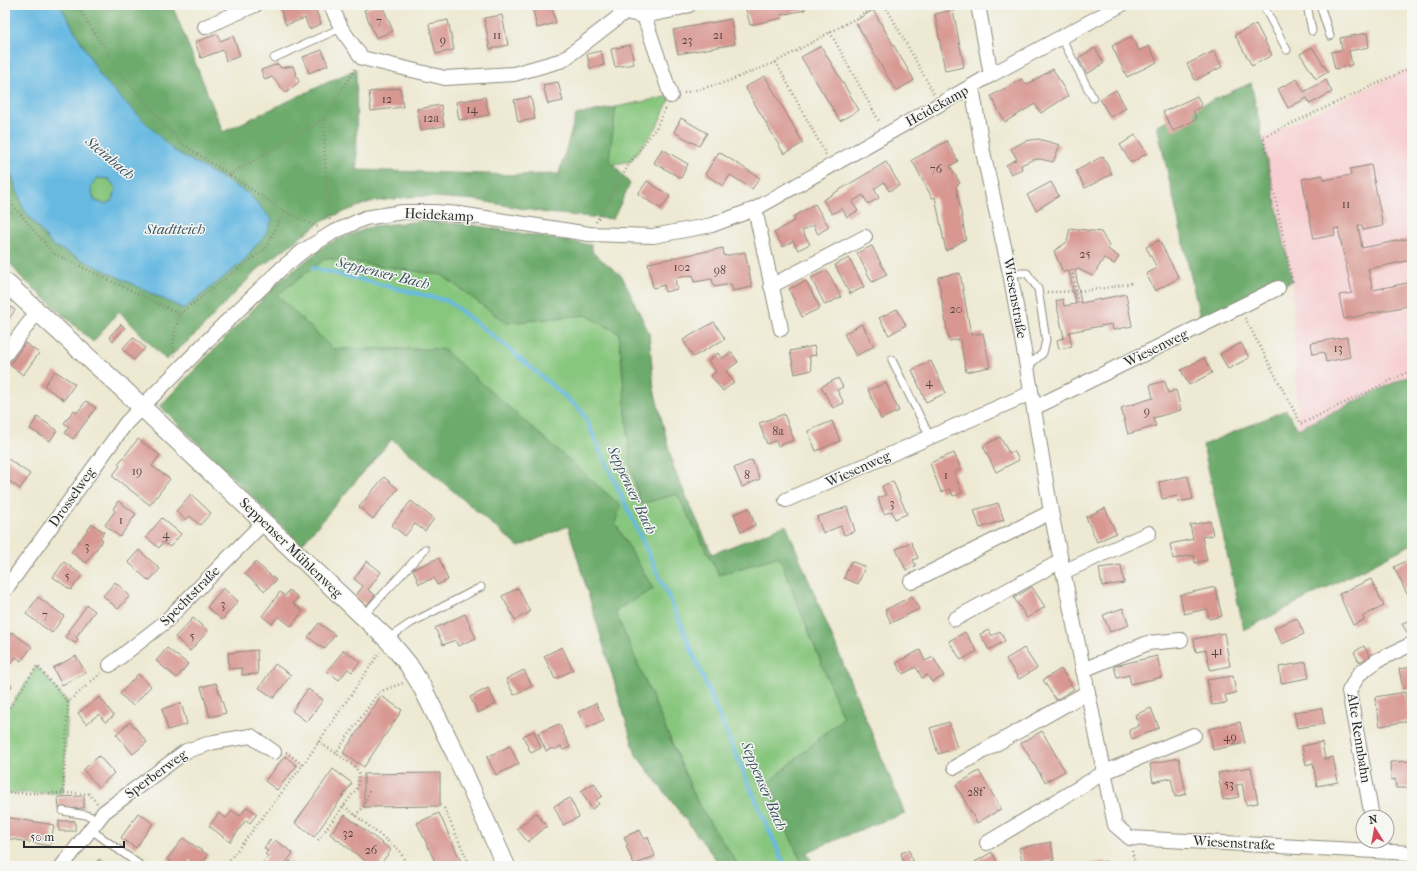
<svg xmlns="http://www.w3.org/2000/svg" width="1417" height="871" font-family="'IM FELL French Canon',serif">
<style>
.built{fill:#f7cfd2}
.green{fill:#87c67d;stroke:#597854}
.forest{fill:#6dab6c;stroke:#4c6b4c}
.water{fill:#67b9e2;stroke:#497286;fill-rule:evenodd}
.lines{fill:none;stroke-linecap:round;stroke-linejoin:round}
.stream{stroke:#67b9e2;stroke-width:4}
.building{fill:#d89791}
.service-casing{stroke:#8c8a7e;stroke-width:9}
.minor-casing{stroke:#8c8a7e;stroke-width:16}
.tertiary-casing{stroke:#8c8a7e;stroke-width:20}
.path{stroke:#8c8a7e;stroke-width:2.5;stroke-dasharray:1 3;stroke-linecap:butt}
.service{stroke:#fff;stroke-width:7}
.minor{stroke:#fff;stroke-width:14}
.tertiary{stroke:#fff;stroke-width:18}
.labels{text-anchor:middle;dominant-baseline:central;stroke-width:3;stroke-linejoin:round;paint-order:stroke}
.number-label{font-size:12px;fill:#564644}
.street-label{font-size:14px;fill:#2b2b2b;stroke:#f6f6f2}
.water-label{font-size:15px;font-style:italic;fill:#3d5662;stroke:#f6f6f2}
</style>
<rect width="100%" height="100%" fill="#f6f6f2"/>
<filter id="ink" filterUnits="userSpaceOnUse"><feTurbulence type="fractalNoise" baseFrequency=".025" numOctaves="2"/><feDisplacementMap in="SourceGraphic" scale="8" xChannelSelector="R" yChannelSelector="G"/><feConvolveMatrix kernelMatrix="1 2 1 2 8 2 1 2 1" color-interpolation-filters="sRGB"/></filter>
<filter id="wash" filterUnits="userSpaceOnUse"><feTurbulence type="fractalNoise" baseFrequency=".012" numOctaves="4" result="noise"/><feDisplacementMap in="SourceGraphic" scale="16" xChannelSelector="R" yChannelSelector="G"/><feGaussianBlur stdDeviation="0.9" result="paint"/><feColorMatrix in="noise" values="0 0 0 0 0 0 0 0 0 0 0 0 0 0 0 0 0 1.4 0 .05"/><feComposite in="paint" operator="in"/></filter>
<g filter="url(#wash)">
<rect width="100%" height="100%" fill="#ede9d2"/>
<!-- built -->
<polygon class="built" points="1412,67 1412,374 1298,429 1292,281 1263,137"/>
<!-- green -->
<g class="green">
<polygon points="671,96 656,128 631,161 559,174 576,115"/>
<polygon points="97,178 109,179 116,189 113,200 105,204 95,201 92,193 91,186"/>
<polygon points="326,258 442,275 506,323 586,315 619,333 631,468 640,504 677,494 719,575 779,556 843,718 767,784 803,866 739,866 699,806 615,611 653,589 615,523 436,349 333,349 277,295"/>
<polygon points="37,666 68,702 63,793 5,793 5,714"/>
</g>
<!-- forest -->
<g class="forest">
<polygon points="60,5 172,5 223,132 356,69 357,170 516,175 559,174 576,115 616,107 609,159 630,184 613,219 547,213 476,200 418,196 370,202 323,220 257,270 197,333 166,360 119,311 93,342 20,276 5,256 5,156 24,210 52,245 184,309 244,261 255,246 264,237 249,194 173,150 117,94 100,75"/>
<polygon points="1251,83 1292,281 1202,326 1157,125"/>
<polygon points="422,221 471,225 591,245 593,253 622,276 649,333 654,389 674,469 712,554 786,525 905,814 872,825 807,852 813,866 803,866 767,784 843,718 779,556 719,575 677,494 641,504 631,468 619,333 586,315 506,323 442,275 326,258 277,295 333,349 443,349 621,506 615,523 653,589 615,611 699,806 739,866 721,866 636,755 568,526 519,547 392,439 301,545 160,406 278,283 327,244 373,226"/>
<polygon points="1412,374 1412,544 1244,630 1203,445 1286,410 1298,429"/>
</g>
<!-- water -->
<path class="water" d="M5 5H60L100 75 117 94 173 150 249 194 272 220 264 237 255 246 244 261 184 309 52 245 24 210 5 156ZM97 178 109 179 116 189 113 200 105 204 95 201 92 193 91 186Z"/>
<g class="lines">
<!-- stream -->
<polyline class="stream" points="313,268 448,301 501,342 582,411 677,615 725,730 785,866"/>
</g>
<g id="blocks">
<!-- building -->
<g class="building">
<polygon points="288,5 301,5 304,12 315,8 321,24 309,29 305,18 286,25 280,8"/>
<polygon points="376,5 382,5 393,31 376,38 364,10"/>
<polygon points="532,5 551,5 556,23 537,28"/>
<polygon points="745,5 804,5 805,10 781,15 782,18 750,25"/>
<polygon points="873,10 914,80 896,91 855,21"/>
<polygon points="953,10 964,67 945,71 935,14"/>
<polygon points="502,15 508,45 490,49 484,18"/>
<polygon points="731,19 735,44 678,54 673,30"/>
<polygon points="448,20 454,50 436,54 429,24"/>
<polygon points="1256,24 1272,55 1252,66 1235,35"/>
<polygon points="1367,33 1369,47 1349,51 1352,65 1335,69 1331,52 1342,50 1340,38"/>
<polygon points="218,34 220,41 233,36 240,56 226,61 223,50 201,58 195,42"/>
<polygon points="1132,37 1139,51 1149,46 1157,62 1127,77 1112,46"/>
<polygon points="630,45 634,64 615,67 611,49"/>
<polygon points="821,46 859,110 840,121 801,57"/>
<polygon points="1312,47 1328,72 1316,79 1300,54"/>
<polygon points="1095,48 1104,63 1087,74 1078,58"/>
<polygon points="322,50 328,65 309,73 303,57"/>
<polygon points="601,51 604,65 590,68 587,54"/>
<polygon points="1214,51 1222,67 1195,80 1187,64"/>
<polygon points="278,64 281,68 293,66 299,82 286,93 272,77 265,80 261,70"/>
<polygon points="1053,69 1068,96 1041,113 1035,104 1005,122 991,96 1022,79 1026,85"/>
<polygon points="765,76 803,143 784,154 745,87"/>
<polygon points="1297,79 1304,92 1326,80 1332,92 1310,104 1307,98 1288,108 1278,89"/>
<polygon points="558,82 563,101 548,104 543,85"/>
<polygon points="400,88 403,107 371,111 369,92"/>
<polygon points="1116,90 1126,108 1110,117 1100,99"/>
<polygon points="1197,96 1202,106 1193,111 1197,119 1173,131 1163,112"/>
<polygon points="485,97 489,115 459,120 456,102"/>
<polygon points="531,97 535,119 518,122 514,100"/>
<polygon points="441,105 444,126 421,130 417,109"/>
<polygon points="681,118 707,133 699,146 674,132"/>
<polygon points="1135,135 1147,153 1131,163 1120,145"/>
<polygon points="1038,139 1060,145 1053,162 1040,159 1032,160 1021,165 1022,169 1011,174 1006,165 1017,159 1011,149 1025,141"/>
<polygon points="947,141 958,161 950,166 960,183 956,186 966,239 946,251 935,197 932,198 912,160"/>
<polygon points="662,149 688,164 681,178 654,163"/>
<polygon points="719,152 760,178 752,189 730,175 723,186 705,174"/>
<polygon points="1103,156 1112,174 1085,188 1076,171"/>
<polygon points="886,162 900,185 889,191 884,182 874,189 879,198 868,204 863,195 852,202 858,211 847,217 842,208 832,214 823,200"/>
<polygon points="1371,165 1383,226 1363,230 1362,225 1358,225 1362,248 1411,238 1412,245 1412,260 1368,269 1373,290 1412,282 1412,305 1344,319 1339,295 1352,293 1338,228 1334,229 1335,235 1314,239 1302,179 1323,175 1324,180 1351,175 1350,169"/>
<polygon points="647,181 670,196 661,209 638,194"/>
<polygon points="1051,182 1059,196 1036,210 1027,195"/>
<polygon points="815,204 829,227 818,234 813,225 802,231 810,244 798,250 793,241 783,247 774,233 795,220 793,217"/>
<polygon points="1070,228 1101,232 1109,246 1108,249 1119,257 1114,264 1104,258 1093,276 1078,269 1075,270 1081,303 1126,294 1132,326 1113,330 1112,324 1069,332 1072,347 1059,349 1057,340 1064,338 1056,301 1063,299 1064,306 1076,304 1069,271 1063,272 1054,251 1067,242"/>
<polygon points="1159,240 1179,278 1155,291 1146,274 1157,268 1146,247"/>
<polygon points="872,246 887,275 872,282 857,253"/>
<polygon points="723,248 724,256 745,252 752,287 733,291 731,284 714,287 712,279 694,282 693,275 675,278 677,289 665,292 664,285 653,288 648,263"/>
<polygon points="849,258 864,287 850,294 835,265"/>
<polygon points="827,270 841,297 825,305 811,278"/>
<polygon points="960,273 971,335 983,333 990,367 966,372 960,339 949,341 938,277"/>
<polygon points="806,281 820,308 802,317 789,289"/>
<polygon points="5,303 15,310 5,325"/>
<polygon points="897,309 906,325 889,335 879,318"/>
<polygon points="714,322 725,339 693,357 683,340"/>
<polygon points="121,324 125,328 113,341 109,337"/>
<polygon points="862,324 874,346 856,356 844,334"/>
<polygon points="133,337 145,348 134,360 122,349"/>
<polygon points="1347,337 1350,357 1326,362 1324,352 1313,354 1311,343"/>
<polygon points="25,343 39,353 23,375 10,365"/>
<polygon points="1241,343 1249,358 1228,369 1220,354"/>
<polygon points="814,346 816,355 809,356 812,370 795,374 790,351"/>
<polygon points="731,352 738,362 726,371 734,382 723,391 711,376 716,372 708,361 718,353 722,359"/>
<polygon points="1204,358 1212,373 1189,385 1181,370"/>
<polygon points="931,361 946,393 926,402 912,370"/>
<polygon points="55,371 75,384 64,400 44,386"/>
<polygon points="838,378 843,387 837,390 844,403 833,408 821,387"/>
<polygon points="1165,381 1168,393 1176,390 1181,410 1153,418 1156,426 1128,434 1121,408 1153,398 1150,385"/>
<polygon points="886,383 899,411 881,419 868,390"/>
<polygon points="86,401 96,408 73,439 65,433 69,427 64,423 74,410 77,413"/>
<polygon points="784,414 794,440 778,446 776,440 767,444 759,423"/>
<polygon points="37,417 57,430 50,441 30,429"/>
<polygon points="832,421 840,441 816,451 808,431"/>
<polygon points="1000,437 1009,453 1014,451 1019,460 996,472 983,446"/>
<polygon points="138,439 160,455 152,466 170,479 150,505 112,476 120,466 118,464"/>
<polygon points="954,453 961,469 954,472 962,493 953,496 950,489 941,492 930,463"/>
<polygon points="5,457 30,474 20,489 5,478"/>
<polygon points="752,460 760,479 742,487 734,468"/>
<polygon points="1188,476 1193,499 1178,502 1177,496 1162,499 1159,482"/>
<polygon points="384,477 398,489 373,519 359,507"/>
<polygon points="893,481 907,514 895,519 892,511 884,514 878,498 886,495 882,486"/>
<polygon points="191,494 211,513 200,525 190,516 186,520 176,511"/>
<polygon points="118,501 136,514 120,537 105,525 115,511 113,509"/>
<polygon points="411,501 434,519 425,531 415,524 405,536 392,525"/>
<polygon points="998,503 1004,520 980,528 974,510"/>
<polygon points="847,507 855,531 844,535 841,526 823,533 817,517"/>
<polygon points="749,508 755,525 741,532 734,514"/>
<polygon points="1105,508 1116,533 1097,542 1086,517"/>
<polygon points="162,518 181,534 170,547 163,542 159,548 146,537"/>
<polygon points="1210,521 1213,535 1202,537 1207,560 1195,563 1194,555 1173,559 1170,544 1193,539 1190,525"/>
<polygon points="92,524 104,532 100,538 103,540 86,563 71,552"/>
<polygon points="911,542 918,558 913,560 916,566 906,570 896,549"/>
<polygon points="139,550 160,569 149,581 128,562"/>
<polygon points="439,558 448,580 437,585 434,578 419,584 413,569"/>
<polygon points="1412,558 1412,592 1407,594 1394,567"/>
<polygon points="367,561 381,572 368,590 375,595 367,605 355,597 363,586 354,579"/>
<polygon points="851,561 865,567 858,584 844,578"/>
<polygon points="64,562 82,575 71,590 53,577"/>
<polygon points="255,562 276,580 265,591 245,574"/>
<polygon points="1121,565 1124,583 1102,586 1099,568"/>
<polygon points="1371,579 1384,606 1363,616 1364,620 1353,625 1339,594"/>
<polygon points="115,582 130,596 118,609 103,596"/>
<polygon points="1032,587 1045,607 1027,618 1014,598"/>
<polygon points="1215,587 1222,616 1209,619 1207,609 1184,614 1180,595"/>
<polygon points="223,588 238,601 222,620 207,607"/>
<polygon points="518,588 530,612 515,620 502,596"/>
<polygon points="289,590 298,597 293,603 303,611 291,626 278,616 272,624 262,616 280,592 285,596"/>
<polygon points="912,596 919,609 891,623 885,610"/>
<polygon points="38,597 64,616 52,633 26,614"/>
<polygon points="87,605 95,611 76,637 78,639 75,643 65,637 69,632 68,631"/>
<polygon points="1123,608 1129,625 1110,632 1103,615"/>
<polygon points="465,614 476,638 458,646 455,640 443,645 435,628"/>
<polygon points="193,618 208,631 190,651 175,637"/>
<polygon points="1297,618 1304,634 1282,644 1274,628"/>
<polygon points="1412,618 1412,632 1408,634 1402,624"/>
<polygon points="319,623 335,635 324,649 308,637"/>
<polygon points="989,630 992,636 1000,631 1005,641 989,650 980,634"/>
<polygon points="12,632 32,647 21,661 16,657 11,664 5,659 5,642"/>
<polygon points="965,632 977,651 961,660 949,641"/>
<polygon points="1224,633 1230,666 1210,670 1206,650 1196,652 1194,639"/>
<polygon points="1364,646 1370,657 1359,662 1354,652"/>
<polygon points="562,647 573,670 555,679 544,656"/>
<polygon points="167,648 188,664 177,678 156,661"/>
<polygon points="1024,648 1037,668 1019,679 1006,659"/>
<polygon points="257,650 258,674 242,675 242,668 229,669 228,653"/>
<polygon points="344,650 360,662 352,672 348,669 339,680 327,671"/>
<polygon points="920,650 925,661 933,657 944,676 932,682 927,675 922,678 916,667 903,674 896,663"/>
<polygon points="76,656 86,673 62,685 53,668"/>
<polygon points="1157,656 1162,677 1131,684 1129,675 1117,678 1114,666"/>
<polygon points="1306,662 1309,678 1281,683 1279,667"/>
<polygon points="275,664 291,675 274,698 259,688"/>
<polygon points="1412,667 1412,687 1403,689 1399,669"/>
<polygon points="1061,669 1074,689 1056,700 1043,680"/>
<polygon points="524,670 532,686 514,695 506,679"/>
<polygon points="138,674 151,686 133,706 120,694"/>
<polygon points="1233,676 1236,693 1225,695 1227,703 1212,705 1207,680"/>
<polygon points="5,681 12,686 5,695"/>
<polygon points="216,683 226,713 210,717 201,687"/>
<polygon points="488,688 496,704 478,713 470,697"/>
<polygon points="308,689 323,700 307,722 292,711"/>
<polygon points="1405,692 1410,721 1380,726 1375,697"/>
<polygon points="381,696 402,710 364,767 343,753"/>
<polygon points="100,697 114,716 105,722 99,714 86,724 78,713"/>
<polygon points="181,703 187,724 168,730 162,709"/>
<polygon points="596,703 604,720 586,728 578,712"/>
<polygon points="1151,708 1159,728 1132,739 1129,730 1139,726 1135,715"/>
<polygon points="1322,708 1324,724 1297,728 1294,712"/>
<polygon points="130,722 147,742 133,754 116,734"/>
<polygon points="949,722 957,748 938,754 930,728"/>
<polygon points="1240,722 1245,743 1213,750 1209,729"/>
<polygon points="559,724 570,747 563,750 561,746 554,750 553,748 546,751 538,733"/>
<polygon points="534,731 541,748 531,753 523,736"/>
<polygon points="1042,731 1065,771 1045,782 1021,743"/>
<polygon points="1322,742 1325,759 1333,757 1338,782 1317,786 1313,763 1306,765 1302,746"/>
<polygon points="510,746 519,764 496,775 487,757"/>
<polygon points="99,756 114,773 99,787 83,770"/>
<polygon points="285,756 297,766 277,790 265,781"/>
<polygon points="1179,758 1186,794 1175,797 1171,778 1153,782 1150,764"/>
<polygon points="1412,761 1412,778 1409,778 1410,788 1396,788 1395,779 1391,780 1390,762"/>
<polygon points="1251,767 1258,803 1246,805 1242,784 1236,785 1239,797 1223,800 1218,773"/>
<polygon points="333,769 352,783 314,837 295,823"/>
<polygon points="979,771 1001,809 977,823 956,785"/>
<polygon points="440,773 440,806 364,807 364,774"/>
<polygon points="594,783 602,796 596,800 599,804 592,809 581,791"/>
<polygon points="84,796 84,808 59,809 58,797"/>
<polygon points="570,798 579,817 563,825 554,806"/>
<polygon points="247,807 257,814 250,823 246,820 230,842 209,826 219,813 226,818 232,811 240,816"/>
<polygon points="138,813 153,823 136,848 121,838"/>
<polygon points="439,813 463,866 437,866 417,823"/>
<polygon points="536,813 547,826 528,842 517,829"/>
<polygon points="345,815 391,850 379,866 372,866 330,834"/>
<polygon points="5,817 54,825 50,846 5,838"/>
<rect x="59" y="821" width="16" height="10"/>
<polygon points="640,830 644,839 648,837 655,856 634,865 626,846 628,845 624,837"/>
<polygon points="183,838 208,855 201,866 197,866 190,860 186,866 177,866 167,859"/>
<polygon points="270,840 273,843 275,840 293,853 285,864 287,865 290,861 296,866 260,866 268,856 265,854 268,851 264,848"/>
<polygon points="1051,842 1054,860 1023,866 1019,848"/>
<polygon points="909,850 914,866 897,866 904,864 901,853"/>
<polygon points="992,852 999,866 977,866 975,862"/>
<polygon points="99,859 109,866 95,866"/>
<polygon points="1106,861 1107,866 1085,866 1085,865"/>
</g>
</g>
</g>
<g filter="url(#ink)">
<use href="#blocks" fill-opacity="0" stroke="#8c8a7e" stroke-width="1"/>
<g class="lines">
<!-- service casing -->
<g class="service-casing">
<g id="service">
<polyline points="1263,5 1287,50"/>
<polyline points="1307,5 1312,31"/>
<polyline points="1320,5 1330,36"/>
<polyline points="1061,37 1093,98"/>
<polyline points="274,58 341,28"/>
<polyline points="1010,273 1027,273 1038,289 1046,340 1043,353 1027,367"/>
<polyline points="892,360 930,437"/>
<polyline points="363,616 425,549"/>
<polyline points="387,639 411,623 481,587"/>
<polyline points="63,811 86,815 98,819"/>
<polyline points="90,829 141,866"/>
</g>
</g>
<!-- minor casing -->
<g class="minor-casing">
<g id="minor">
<polyline points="331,5 341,28 362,58 445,78 514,74 563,60 625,12 644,16 669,11 689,5"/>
<polyline points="978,5 991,75"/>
<polyline points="641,7 671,96"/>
<polyline points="205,27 255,5"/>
<polyline points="972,87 983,152 1010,273 1027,367 1051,512 1115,825 1130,838 1412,853"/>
<polyline points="755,209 781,329"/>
<polyline points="771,286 865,237"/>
<polyline points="5,355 37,312"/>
<polyline points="1034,408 1278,288"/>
<polyline points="786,500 1031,393"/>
<polyline points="1063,572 1149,533"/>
<polyline points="911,582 1051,512"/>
<polyline points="5,590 126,423 225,323 282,268 303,251 332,233 365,218 403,212 434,212 460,214 589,234 653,236 712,225 755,209 991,75 1121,5"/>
<polyline points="955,619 1061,561"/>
<polyline points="110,665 165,622 264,522"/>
<polyline points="1083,670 1148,643 1181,640"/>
<polyline points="955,767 1088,692"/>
<polyline points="1372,817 1349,691 1359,674 1378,660 1412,644"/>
<polyline points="987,843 1105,772 1194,735"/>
<polyline points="62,866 104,812 186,751 214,742 251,736 274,752"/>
</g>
</g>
<!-- tertiary casing -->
<g class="tertiary-casing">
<polyline id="tertiary" points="5,282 124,390 388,640 408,664 421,685 456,755 506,866"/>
</g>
<!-- path -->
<g class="path">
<polyline points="885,5 934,94"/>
<polyline points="830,32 880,123"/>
<polyline points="776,62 826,155"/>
<polyline points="684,93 726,82 776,62 880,5"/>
<polyline points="324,119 325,159 330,221"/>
<polyline points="229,175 324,119 355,69"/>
<polyline points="5,196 53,253 179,314 266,248 284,211 181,143 120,73 77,5"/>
<polyline points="284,211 318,227"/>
<polyline points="596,222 631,161 656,128 666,107"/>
<polyline points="1072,270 1078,303"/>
<polyline points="1288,283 1292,281 1263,137 1412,67"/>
<path d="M1047 292C1078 292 1103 289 1133 283"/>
<polyline points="1245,318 1301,424 1412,370"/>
<polyline points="174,356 173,342 179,314"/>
<polyline points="5,714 37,666 68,702"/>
<polyline points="318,742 336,753 379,692 403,683"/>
<polyline points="286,752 303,765"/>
<polyline points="5,793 63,793"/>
<polyline points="97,803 89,794 63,793 68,702 101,673"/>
<polyline points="344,806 400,851 407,866"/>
<polyline points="444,808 470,866"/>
<polyline points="355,815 364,807 369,791"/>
<polyline points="318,840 358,787 359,773 355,767 336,753"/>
<polyline points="1132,851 1136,866"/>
<polyline points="225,866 303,765 380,652"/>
</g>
<!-- service -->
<use href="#service" class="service"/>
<!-- minor -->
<use href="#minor" class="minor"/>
<!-- tertiary -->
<use href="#tertiary" class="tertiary"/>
</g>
</g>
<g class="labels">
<!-- number labels -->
<g class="number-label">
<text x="379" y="21">7</text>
<text x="497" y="35">11</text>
<text x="718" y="35">21</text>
<text x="443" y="40">9</text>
<text x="687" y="40">23</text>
<text x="387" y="99">12</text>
<text x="472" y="109">14</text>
<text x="431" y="118">12a</text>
<text x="936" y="169">76</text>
<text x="1346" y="204">11</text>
<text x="1085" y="254">25</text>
<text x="682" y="267">102</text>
<text x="720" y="270">98</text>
<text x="956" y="309">20</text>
<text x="1338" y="348">13</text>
<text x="929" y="382">4</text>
<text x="1147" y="411">9</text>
<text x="778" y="431">8a</text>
<text x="137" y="471">19</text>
<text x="747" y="475">8</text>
<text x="946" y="475">1</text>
<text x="892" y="503">3</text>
<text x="121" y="520">1</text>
<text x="166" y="534">4</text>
<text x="87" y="546">3</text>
<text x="67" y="576">5</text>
<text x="223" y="604">3</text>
<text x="45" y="615">7</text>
<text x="192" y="636">5</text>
<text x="1217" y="651">41</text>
<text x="1230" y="737">49</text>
<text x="1229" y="784">53</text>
<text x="975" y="792">28f</text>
<text x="348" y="833">32</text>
<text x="371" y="850">26</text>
</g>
<!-- street labels -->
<g class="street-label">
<text transform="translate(937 106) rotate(-29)">Heidekamp</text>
<text transform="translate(439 215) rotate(3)">Heidekamp</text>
<text transform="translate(1015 298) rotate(80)">Wiesenstraße</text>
<text transform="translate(1156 348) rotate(-26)">Wiesenweg</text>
<text transform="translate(858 469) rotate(-24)">Wiesenweg</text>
<text transform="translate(72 497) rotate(-55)">Drosselweg</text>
<text transform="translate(291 548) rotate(44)">Seppenser Mühlenweg</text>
<text transform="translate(190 596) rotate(-45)">Spechtstraße</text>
<text transform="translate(1359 738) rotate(81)">Alte Rennbahn</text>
<text transform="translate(156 774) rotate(-36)">Sperberweg</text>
<text transform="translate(1234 843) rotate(3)">Wiesenstraße</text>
</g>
<!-- water labels -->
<g class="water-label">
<text transform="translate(110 158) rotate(40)">Steinbach</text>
<text x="175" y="229">Stadtteich</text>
<text transform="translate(383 273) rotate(14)">Seppenser Bach</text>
<text transform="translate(632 490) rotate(65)">Seppenser Bach</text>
<text transform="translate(764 786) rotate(67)">Seppenser Bach</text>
</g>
</g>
<!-- margin -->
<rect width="1417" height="871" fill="none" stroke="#f6f6f2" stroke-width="20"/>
<!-- north arrow -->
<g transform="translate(1375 829) rotate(349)"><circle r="19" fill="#f6f6f2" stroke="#a5a5a2"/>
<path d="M0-3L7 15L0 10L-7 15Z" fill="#d1495b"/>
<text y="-6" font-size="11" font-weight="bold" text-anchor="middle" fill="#2b2b2b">N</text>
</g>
<!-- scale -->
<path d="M24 841v6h100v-6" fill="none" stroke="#2b2b2b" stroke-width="2"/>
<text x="30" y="841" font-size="12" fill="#2b2b2b" stroke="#f6f6f2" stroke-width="3" paint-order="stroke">50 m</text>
</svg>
